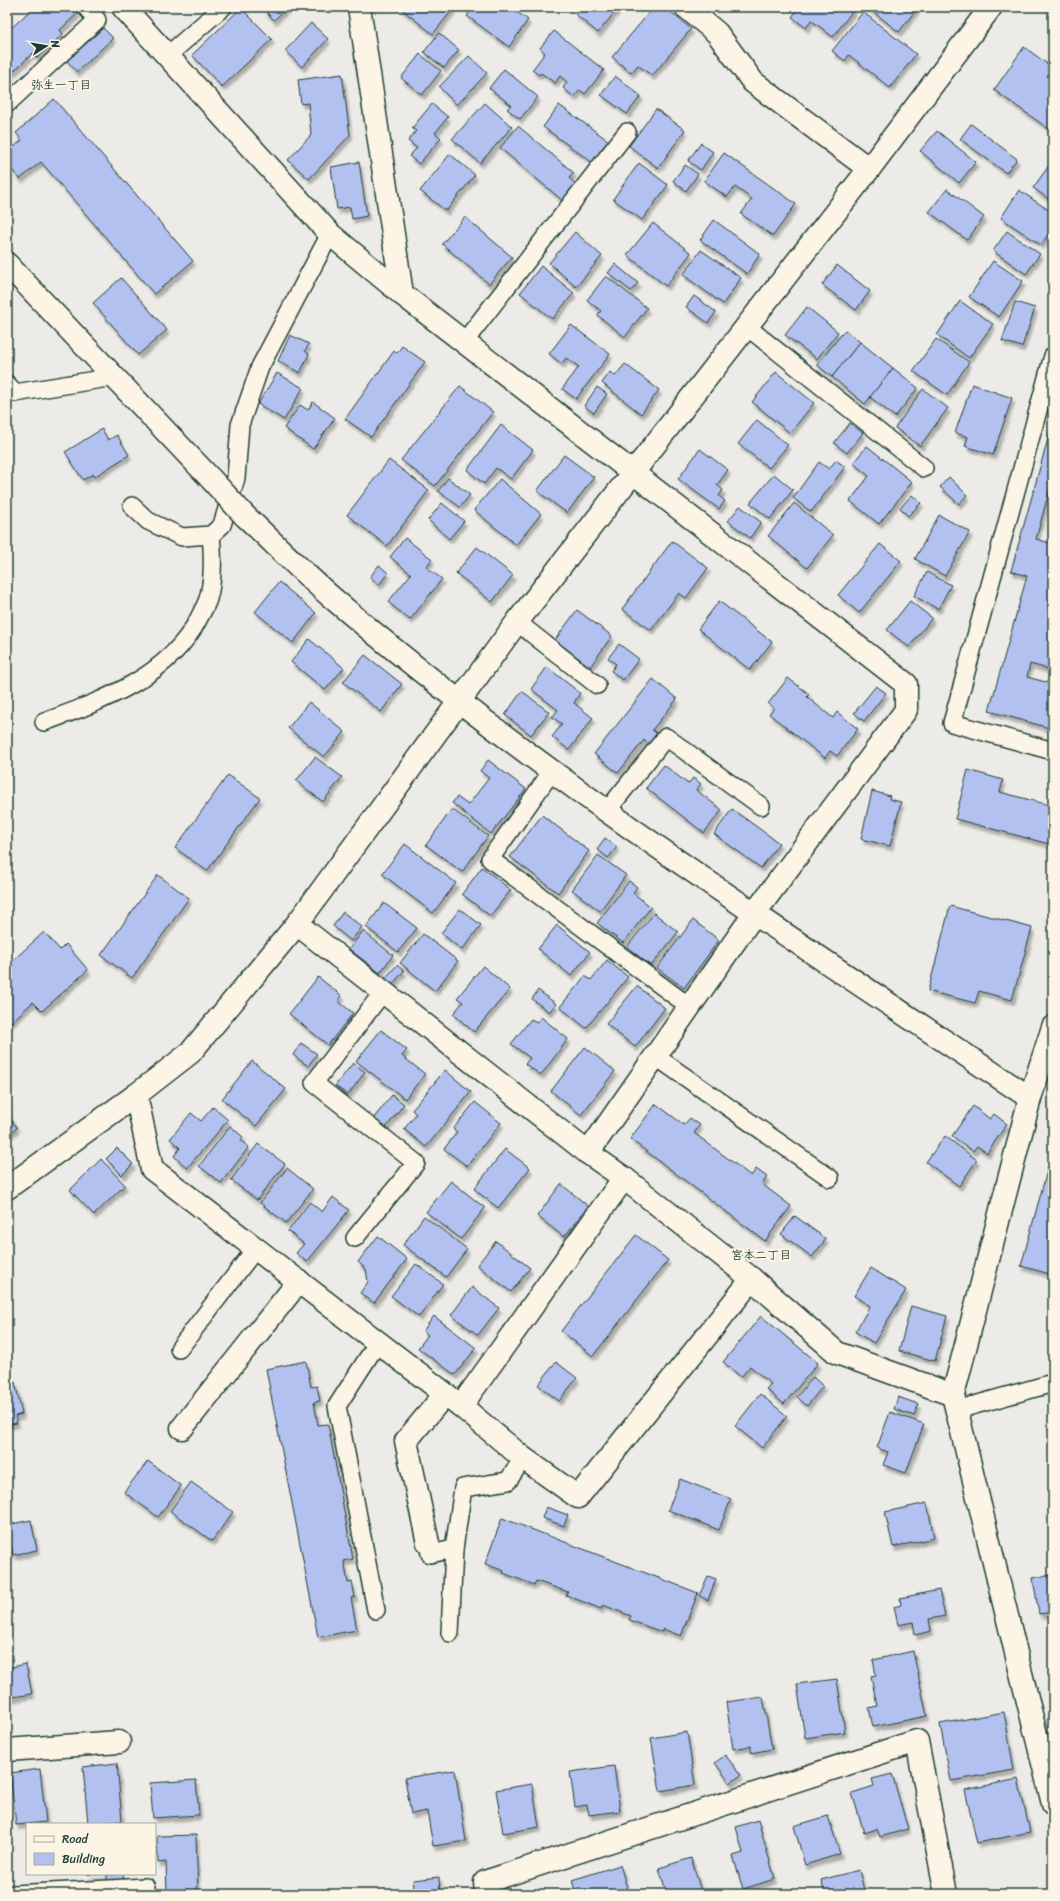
<svg xmlns="http://www.w3.org/2000/svg" width="1060" height="1901" font-family="Sriracha,'Klee One',sans-serif">
<style>
.building{fill:#b3c1f1;stroke:#1f3d34;filter:url(#shadow)}
.lines{fill:none;stroke-linecap:round;stroke-linejoin:round}
.lane-casing{stroke:#1f3d34;stroke-width:20}
.street-casing{stroke:#1f3d34;stroke-width:25}
.secondary-casing{stroke:#1f3d34;stroke-width:25}
.lane{stroke:#fcf5e5;stroke-width:17}
.street{stroke:#fcf5e5;stroke-width:22}
.secondary{stroke:#fcf5e5;stroke-width:22}
.street-bridge-casing{stroke:#1f3d34;stroke-width:25;stroke-linecap:butt}
.street-bridge{stroke:#fcf5e5;stroke-width:22}
.labels{text-anchor:middle;dominant-baseline:central;stroke-width:4;stroke-linejoin:round;paint-order:stroke}
.neighbourhood-label{font-size:12px;font-weight:bold;fill:#1f3d34;stroke:#fcf5e5}
</style>
<defs>
<filter id="shadow"><feDropShadow dx="2.5" dy="4.5" stdDeviation="1" flood-color="#0004"/></filter>
</defs>
<rect width="100%" height="100%" fill="#edebe7"/>
<filter id="ink" filterUnits="userSpaceOnUse"><feTurbulence type="fractalNoise" baseFrequency=".025" numOctaves="2"/><feDisplacementMap in="SourceGraphic" scale="8" xChannelSelector="R" yChannelSelector="G"/><feConvolveMatrix kernelMatrix="1 2 1 2 8 2 1 2 1" color-interpolation-filters="sRGB"/></filter>
<g filter="url(#ink)">
<!-- building -->
<g class="building">
<polygon points="34,7 72,7 78,13 60,30 63,34 37,58 33,53 7,77 7,32"/>
<polygon points="267,7 288,7 274,20 264,10"/>
<polygon points="450,7 453,9 433,34 400,8"/>
<polygon points="473,7 510,7 528,20 509,47 467,16"/>
<polygon points="581,7 619,7 598,33 575,14"/>
<polygon points="654,7 665,7 691,29 652,76 638,65 631,73 612,57"/>
<polygon points="793,7 851,7 854,9 833,37 811,20 806,28 792,17 797,10"/>
<polygon points="867,7 918,7 899,32"/>
<polygon points="241,8 272,39 222,87 192,55"/>
<polygon points="863,12 916,54 890,88 849,55 845,61 832,51"/>
<polygon points="311,23 328,39 302,67 285,51"/>
<polygon points="103,28 113,38 77,72 67,61"/>
<polygon points="554,31 604,70 585,94 580,90 574,97 563,88 567,82 560,76 555,83 541,73 539,75 532,70 545,53 540,48"/>
<polygon points="439,33 459,50 444,68 424,52"/>
<polygon points="1024,47 1053,68 1053,132 994,90"/>
<polygon points="420,54 441,71 422,95 401,78"/>
<polygon points="469,56 487,73 457,105 439,87"/>
<polygon points="504,69 538,97 520,119 507,109 511,105 489,88"/>
<polygon points="342,74 350,135 309,179 288,160 311,135 308,103 301,104 298,80"/>
<polygon points="615,76 641,96 627,114 601,95"/>
<polygon points="54,99 193,261 154,294 41,162 20,179 7,164 7,153 22,140 16,133"/>
<polygon points="485,103 512,127 480,163 452,139"/>
<polygon points="432,104 448,117 435,133 441,138 419,164 409,156 417,148 408,141 416,131 412,128"/>
<polygon points="559,105 609,141 593,163 543,127"/>
<polygon points="656,109 685,130 658,168 629,146"/>
<polygon points="971,124 1017,159 1006,173 960,139"/>
<polygon points="518,126 574,173 569,178 577,185 563,201 500,148"/>
<polygon points="937,131 976,162 959,183 920,151"/>
<polygon points="701,143 713,152 701,170 688,161"/>
<polygon points="724,153 796,204 773,236 741,214 752,199 735,187 727,197 704,181"/>
<polygon points="450,154 475,175 446,211 420,191"/>
<polygon points="1053,160 1053,202 1033,188"/>
<polygon points="359,162 367,216 352,219 350,207 337,209 331,167"/>
<polygon points="639,163 668,185 642,220 613,199"/>
<polygon points="685,165 698,174 686,191 673,181"/>
<polygon points="947,189 984,217 967,240 929,212"/>
<polygon points="1019,190 1053,213 1053,227 1041,245 1001,218"/>
<polygon points="465,217 512,257 489,284 442,244"/>
<polygon points="714,220 760,254 747,274 700,240"/>
<polygon points="653,223 691,253 666,286 627,255"/>
<polygon points="1007,231 1040,254 1026,274 993,251"/>
<polygon points="575,232 602,256 576,287 549,263"/>
<polygon points="701,250 741,278 723,304 683,275"/>
<polygon points="993,261 1023,281 999,317 969,297"/>
<polygon points="615,264 638,283 631,291 608,273"/>
<polygon points="837,265 870,291 856,310 822,285"/>
<polygon points="541,266 574,293 552,319 520,293"/>
<polygon points="606,276 647,308 625,337 597,315 601,311 587,300"/>
<polygon points="121,278 167,330 138,355 93,303"/>
<polygon points="694,296 716,312 708,323 686,307"/>
<polygon points="960,301 993,324 969,358 937,335"/>
<polygon points="1015,302 1035,308 1022,347 1002,341"/>
<polygon points="807,307 838,332 817,359 785,335"/>
<polygon points="571,325 610,354 576,399 562,389 579,367 566,358 562,364 549,354"/>
<polygon points="845,330 860,342 832,377 817,365"/>
<polygon points="290,335 309,344 305,351 309,354 300,373 278,361"/>
<polygon points="936,339 969,362 947,395 913,371"/>
<polygon points="860,342 893,368 865,404 832,377"/>
<polygon points="402,346 425,362 371,437 345,419 394,351 397,353"/>
<polygon points="625,364 659,390 641,414 602,383 610,372 615,376"/>
<polygon points="893,368 918,388 895,417 870,397"/>
<polygon points="776,372 814,403 790,433 752,402"/>
<polygon points="277,373 303,388 284,420 258,404"/>
<polygon points="972,384 1012,398 993,455 965,446 968,437 955,433"/>
<polygon points="460,386 493,412 435,486 401,460"/>
<polygon points="597,387 607,394 594,413 584,406"/>
<polygon points="923,389 948,408 920,446 895,428"/>
<polygon points="313,402 335,418 313,449 284,428 300,405 308,410"/>
<polygon points="757,420 788,445 769,468 738,444"/>
<polygon points="1053,421 1053,489 1050,488 1036,539 1053,544 1053,596 1051,595 1048,609 1053,610 1053,649 1048,669 1030,664 1027,677 1053,684 1049,698 1053,699 1053,729 989,711 1027,576 1011,571"/>
<polygon points="850,423 863,433 847,453 834,443"/>
<polygon points="501,425 533,450 511,479 496,468 484,484 467,470"/>
<polygon points="102,429 108,440 117,435 129,455 94,477 93,474 83,480 65,452"/>
<polygon points="867,446 912,482 879,524 850,501 869,476 853,463"/>
<polygon points="700,449 728,470 717,485 723,490 719,496 725,501 719,509 678,479"/>
<polygon points="564,455 594,477 567,513 537,491"/>
<polygon points="389,460 429,490 387,546 347,515"/>
<polygon points="836,460 845,467 811,512 793,498 819,462 829,469"/>
<polygon points="774,474 793,490 770,519 750,503"/>
<polygon points="949,477 967,495 959,504 940,487"/>
<polygon points="448,478 470,495 460,507 438,491"/>
<polygon points="500,479 541,514 516,545 474,510"/>
<polygon points="912,495 921,503 908,516 900,508"/>
<polygon points="442,503 464,521 449,539 428,520"/>
<polygon points="794,503 833,535 807,568 768,536"/>
<polygon points="740,506 761,522 750,538 728,521"/>
<polygon points="939,515 970,532 945,576 915,559"/>
<polygon points="405,538 432,559 426,567 442,579 410,620 388,602 411,574 390,557"/>
<polygon points="672,541 708,568 686,598 679,593 651,630 622,609"/>
<polygon points="880,544 901,561 859,613 838,595"/>
<polygon points="477,547 513,575 492,602 456,573"/>
<polygon points="379,565 388,573 379,585 370,577"/>
<polygon points="927,572 951,585 938,609 914,596"/>
<polygon points="279,582 316,613 293,643 255,612"/>
<polygon points="719,601 772,642 750,670 698,629"/>
<polygon points="910,601 932,618 909,647 887,630"/>
<polygon points="577,610 612,636 590,667 555,640"/>
<polygon points="309,639 344,668 325,690 291,662"/>
<polygon points="619,644 639,659 623,680 611,671 616,664 608,658"/>
<polygon points="365,655 402,684 381,712 343,682"/>
<polygon points="547,667 580,693 574,703 593,718 569,750 552,737 562,724 552,717 558,710 531,689"/>
<polygon points="788,678 809,694 807,697 833,718 837,712 858,729 837,756 830,751 825,758 769,714 774,708 768,704"/>
<polygon points="653,679 677,699 652,730 659,735 650,746 644,740 618,773 594,754"/>
<polygon points="876,686 886,693 864,721 854,713"/>
<polygon points="522,691 549,712 531,735 505,715"/>
<polygon points="309,702 345,732 324,757 288,728"/>
<polygon points="315,757 342,777 323,802 296,781"/>
<polygon points="488,760 526,789 491,834 452,803 457,797 468,805 489,778 480,771"/>
<polygon points="664,765 688,784 693,778 701,784 696,790 722,810 704,833 646,788"/>
<polygon points="968,770 1003,780 1000,792 1053,806 1053,845 955,819"/>
<polygon points="228,775 260,798 207,871 175,848"/>
<polygon points="872,791 890,796 889,799 901,802 890,846 861,839"/>
<polygon points="452,809 488,836 462,872 426,845"/>
<polygon points="732,809 779,843 761,868 714,834"/>
<polygon points="542,815 589,851 558,893 510,857"/>
<polygon points="605,838 617,847 608,858 597,849"/>
<polygon points="405,844 456,883 433,913 382,874"/>
<polygon points="598,855 626,875 600,911 572,890"/>
<polygon points="482,867 511,890 490,916 462,894"/>
<polygon points="158,875 189,898 132,978 101,955"/>
<polygon points="629,881 637,887 633,893 651,907 623,943 597,923"/>
<polygon points="384,903 417,928 398,952 366,927"/>
<polygon points="950,906 1032,928 1012,1000 979,991 975,1003 928,991"/>
<polygon points="460,909 481,925 462,950 441,933"/>
<polygon points="343,912 362,927 351,941 333,926"/>
<polygon points="654,913 678,932 651,966 627,947"/>
<polygon points="693,920 719,940 684,988 657,968"/>
<polygon points="557,925 590,952 571,976 538,949"/>
<polygon points="363,931 393,955 380,973 349,949"/>
<polygon points="44,932 60,950 66,944 88,970 42,1011 33,1002 7,1026 7,966"/>
<polygon points="423,934 458,961 435,991 400,963"/>
<polygon points="607,960 628,977 586,1028 560,1007 585,976 591,980"/>
<polygon points="397,965 404,971 390,987 383,981"/>
<polygon points="483,966 510,989 474,1032 453,1014 463,1002 457,998"/>
<polygon points="318,977 342,996 338,1001 353,1013 328,1045 289,1014"/>
<polygon points="637,986 665,1008 635,1047 606,1024"/>
<polygon points="538,990 556,1004 549,1012 532,999"/>
<polygon points="541,1017 568,1039 541,1075 525,1064 530,1058 511,1044 531,1019 537,1022"/>
<polygon points="381,1030 407,1050 402,1056 425,1074 405,1099 356,1061"/>
<polygon points="301,1043 317,1054 308,1066 293,1055"/>
<polygon points="585,1047 615,1071 581,1115 551,1091"/>
<polygon points="252,1061 286,1089 256,1126 222,1099"/>
<polygon points="353,1063 365,1072 348,1095 335,1086"/>
<polygon points="445,1070 471,1092 426,1147 404,1129 416,1114 412,1110"/>
<polygon points="392,1095 404,1104 385,1129 373,1119"/>
<polygon points="475,1102 501,1123 467,1166 444,1149 457,1132 453,1129"/>
<polygon points="656,1104 684,1125 690,1118 700,1125 694,1133 751,1176 756,1169 767,1177 762,1184 791,1206 765,1241 630,1139"/>
<polygon points="973,1106 990,1119 994,1114 1007,1124 987,1153 977,1146 973,1151 952,1136"/>
<polygon points="213,1107 228,1120 187,1168 174,1156 180,1148 170,1139 191,1113 201,1121"/>
<polygon points="7,1113 17,1128 7,1135"/>
<polygon points="230,1126 243,1137 241,1141 249,1147 221,1183 199,1166"/>
<polygon points="945,1136 977,1160 959,1186 926,1162"/>
<polygon points="258,1144 285,1164 257,1200 231,1180"/>
<polygon points="117,1148 133,1164 122,1175 106,1159"/>
<polygon points="505,1149 530,1168 498,1208 474,1189"/>
<polygon points="1053,1149 1053,1275 1021,1266"/>
<polygon points="101,1159 125,1185 94,1215 70,1190"/>
<polygon points="287,1168 313,1189 286,1223 260,1203"/>
<polygon points="451,1181 485,1208 461,1239 426,1212"/>
<polygon points="561,1184 588,1206 564,1237 537,1216"/>
<polygon points="333,1197 349,1210 307,1262 296,1253 304,1244 288,1231 310,1202 322,1212"/>
<polygon points="424,1216 467,1249 446,1277 403,1245"/>
<polygon points="795,1216 826,1239 812,1257 781,1234"/>
<polygon points="636,1235 668,1260 593,1356 561,1331"/>
<polygon points="378,1236 407,1259 374,1303 360,1293 368,1282 366,1269 358,1262"/>
<polygon points="496,1241 530,1268 511,1292 477,1265"/>
<polygon points="416,1264 443,1284 419,1317 391,1296"/>
<polygon points="871,1268 906,1290 874,1343 855,1332 870,1306 854,1296"/>
<polygon points="472,1287 499,1308 478,1335 451,1315"/>
<polygon points="911,1306 947,1316 935,1361 899,1351"/>
<polygon points="434,1316 476,1348 455,1375 418,1348 428,1335 423,1331"/>
<polygon points="761,1316 818,1363 784,1404 766,1389 771,1384 750,1366 741,1377 723,1362"/>
<polygon points="306,1361 311,1387 317,1386 320,1401 314,1402 318,1425 328,1424 353,1559 344,1561 348,1583 352,1582 355,1597 351,1598 357,1630 318,1637 266,1369"/>
<polygon points="556,1362 577,1378 559,1401 538,1385"/>
<polygon points="813,1377 823,1386 807,1406 797,1397"/>
<polygon points="15,1382 22,1414 15,1416 17,1423 7,1425 7,1384"/>
<polygon points="760,1394 787,1416 762,1448 735,1426"/>
<polygon points="898,1397 918,1404 914,1416 894,1409"/>
<polygon points="890,1412 924,1424 906,1473 883,1465 888,1452 877,1448"/>
<polygon points="148,1461 181,1486 158,1517 124,1492"/>
<polygon points="680,1479 731,1499 719,1530 668,1510"/>
<polygon points="191,1482 233,1512 212,1541 170,1511"/>
<polygon points="927,1503 934,1538 893,1547 885,1512"/>
<polygon points="546,1507 568,1515 564,1526 542,1518"/>
<polygon points="502,1518 698,1593 681,1636 663,1629 662,1632 629,1620 631,1616 603,1605 601,1609 566,1595 568,1592 536,1581 534,1585 503,1573 504,1571 485,1564"/>
<polygon points="31,1520 37,1550 13,1555 7,1525"/>
<polygon points="1053,1575 1053,1612 1039,1614 1033,1578"/>
<polygon points="708,1576 716,1579 708,1600 699,1596"/>
<polygon points="939,1590 945,1616 929,1619 931,1631 915,1635 913,1622 898,1625 894,1607 901,1605 900,1598"/>
<polygon points="913,1651 927,1716 873,1727 869,1708 877,1706 871,1676 876,1675 873,1660"/>
<polygon points="26,1664 32,1694 7,1698 7,1668"/>
<polygon points="837,1679 845,1732 805,1738 797,1684"/>
<polygon points="763,1697 772,1749 751,1753 751,1746 733,1749 726,1702"/>
<polygon points="1004,1712 1014,1770 951,1781 940,1724"/>
<polygon points="687,1732 695,1785 660,1791 651,1738"/>
<polygon points="725,1755 741,1775 730,1783 715,1763"/>
<polygon points="117,1763 122,1821 88,1824 83,1767"/>
<polygon points="614,1766 620,1811 589,1815 587,1805 575,1807 570,1772"/>
<polygon points="40,1769 46,1822 16,1825 10,1773"/>
<polygon points="455,1770 466,1841 433,1846 427,1811 411,1814 405,1778"/>
<polygon points="892,1774 908,1829 880,1837 877,1829 864,1833 852,1793 874,1786 872,1779"/>
<polygon points="1018,1779 1030,1832 977,1843 965,1790"/>
<polygon points="196,1780 199,1815 153,1818 150,1783"/>
<polygon points="532,1784 539,1827 503,1833 496,1790"/>
<polygon points="828,1816 840,1854 805,1865 794,1826"/>
<polygon points="758,1820 775,1879 743,1889 733,1856 743,1853 736,1827"/>
<polygon points="196,1835 198,1894 167,1894 166,1862 158,1863 157,1836"/>
<polygon points="691,1858 702,1894 667,1894 659,1868"/>
<polygon points="620,1865 629,1894 576,1894 572,1880"/>
<polygon points="859,1870 865,1894 825,1894 821,1880"/>
<polygon points="87,1874 123,1874 124,1882 107,1882 107,1874"/>
<polygon points="439,1877 440,1894 415,1894 413,1880"/>
</g>
<g class="lines">
<!-- lane casing -->
<g class="lane-casing">
<g id="lane">
<polyline points="167,56 223,7"/>
<polyline points="7,104 97,20 86,7"/>
<polyline points="746,326 924,468"/>
<polyline points="464,342 627,132"/>
<polyline points="1053,356 952,723 1053,751"/>
<polyline points="7,384 15,393 114,377"/>
<polyline points="132,506 148,521 182,537 211,535 222,525 236,478 240,425 260,367 330,234"/>
<polyline points="517,622 597,685"/>
<path d="M44 722C102 701 169 677 199 618 202 612 206 605 208 599 214 578 213 556 211 535"/>
<polyline points="552,771 490,859 690,1007"/>
<polyline points="606,812 666,737 761,806"/>
<polyline points="655,1056 830,1178"/>
<polyline points="355,1238 416,1163 314,1083 383,992"/>
<polyline points="179,1349 256,1248"/>
<polyline points="957,1410 1053,1383"/>
<polyline points="428,1543 430,1554 454,1549 463,1488 508,1481 523,1458"/>
<polyline points="376,1610 337,1406 378,1342"/>
<polyline points="450,1633 454,1549"/>
<polyline points="13,1894 146,1887"/>
</g>
</g>
<!-- street casing -->
<g class="street-casing">
<g id="street">
<polyline points="123,7 330,234 402,294"/>
<polyline points="359,7 402,294 906,684 906,710 754,914 588,1153"/>
<polyline points="686,7 717,33 753,82 869,169"/>
<polyline points="7,264 211,479"/>
<path d="M244 515C273 542 300 570 330 596 548 783 791 938 1030 1098"/>
<polyline points="297,924 588,1153 624,1178 752,1279 837,1353 953,1395"/>
<polyline points="1053,1027 1030,1098 953,1395 1053,1804"/>
<polyline points="136,1095 152,1169 461,1406 523,1458 578,1497 752,1279"/>
<polyline points="461,1406 624,1178"/>
<polyline points="182,1428 299,1281"/>
<polyline points="428,1543 406,1441 445,1394"/>
<polyline points="7,1750 119,1742"/>
<polyline points="486,1894 485,1882 917,1741 946,1894"/>
</g>
</g>
<!-- secondary casing -->
<g class="secondary-casing">
<polyline id="secondary" points="7,1188 136,1095 190,1053 297,924 517,622 869,169 991,7"/>
</g>
<!-- lane -->
<use href="#lane" class="lane"/>
<!-- street -->
<use href="#street" class="street"/>
<!-- secondary -->
<use href="#secondary" class="secondary"/>
<!-- street-bridge casing -->
<g class="street-bridge-casing">
<polyline id="street-bridge" points="211,479 244,515"/>
</g>
<!-- street-bridge -->
<use href="#street-bridge" class="street-bridge"/>
</g>
</g>
<g class="labels">
<!-- neighbourhood labels -->
<g class="neighbourhood-label">
<text x="61" y="85">弥生一丁目</text>
<text x="761" y="1255">宮本二丁目</text>
</g>
</g>
<!-- margin -->
<rect width="1060" height="1901" fill="none" stroke="#fcf5e5" stroke-width="24"/>
<rect x="12" y="12" width="1036" height="1877" fill="none" stroke="#1f3d34" stroke-width="1.5" filter="url(#ink)"/>
<!-- legend -->
<rect x="26" y="1823" width="130" height="52" fill="#fcf5e5" stroke="#a4ab9e"/>
<rect x="34" y="1836" width="20" height="6" fill="#fcf5e5" stroke="#a4ab9e"/>
<text x="62" y="1843" font-size="12" fill="#1f3d34">Road</text>
<rect x="34" y="1853" width="20" height="12" fill="#b3c1f1" stroke="#a4ab9e"/>
<text x="62" y="1863" font-size="12" fill="#1f3d34">Building</text>
<!-- north arrow -->
<g transform="translate(46 46) rotate(78)" stroke="#fcf5e5" stroke-width="3" paint-order="stroke">
<path d="M0-3L7 15L0 10L-7 15Z" fill="#1f3d34"/>
<text y="-6" font-size="11" font-weight="bold" text-anchor="middle" fill="#1f3d34">N</text>
</g>
</svg>
